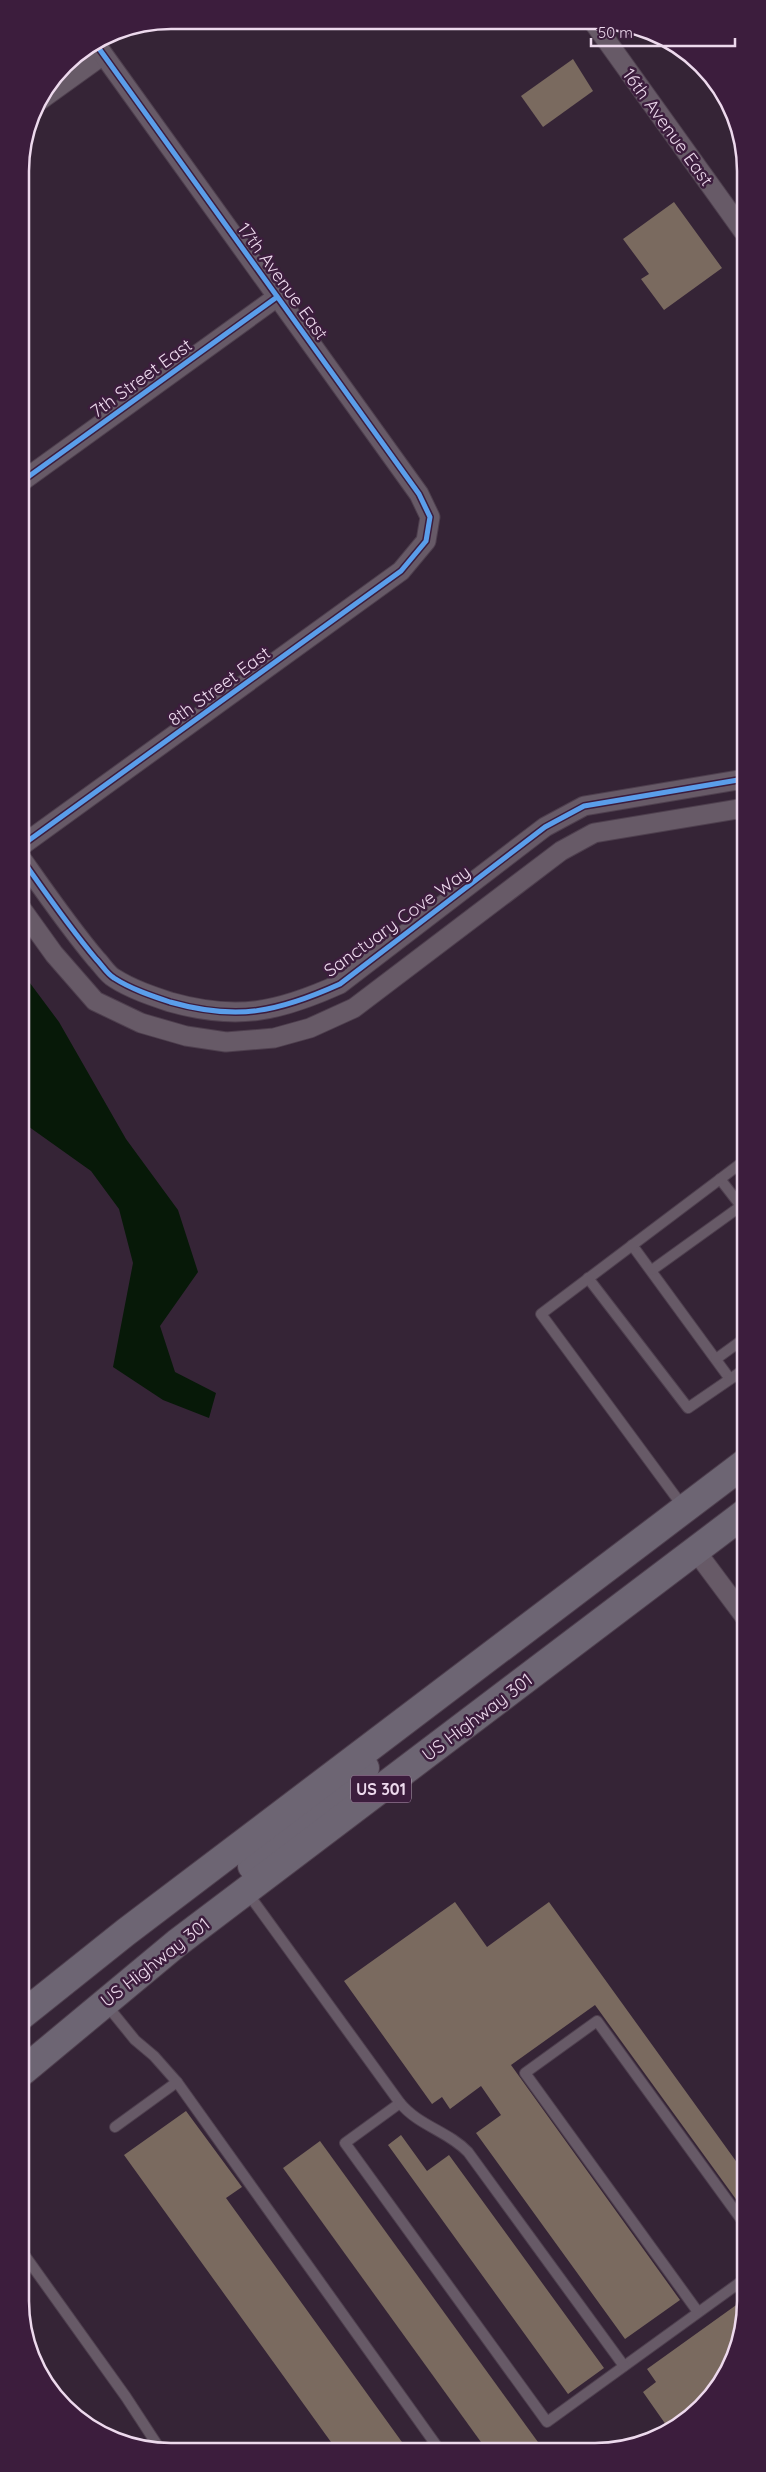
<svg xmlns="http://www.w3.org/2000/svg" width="766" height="2472" font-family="Quicksand,sans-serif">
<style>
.water{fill:#071908}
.building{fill:#7a6a5f}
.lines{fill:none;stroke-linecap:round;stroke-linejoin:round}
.service-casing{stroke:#4e3f4e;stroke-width:12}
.minor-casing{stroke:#4e3f4e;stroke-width:21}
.primary-casing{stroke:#4e3f4e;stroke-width:30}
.service{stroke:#675a67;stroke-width:10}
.minor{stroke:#675a67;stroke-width:19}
.primary{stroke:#6d6573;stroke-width:28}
.cycleway-casing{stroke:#3c1d3d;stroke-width:8}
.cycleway{stroke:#5a9eea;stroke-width:5}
.labels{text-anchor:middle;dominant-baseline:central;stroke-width:5;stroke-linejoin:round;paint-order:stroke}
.shield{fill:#3c1d3d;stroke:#b8a1b8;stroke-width:1}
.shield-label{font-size:16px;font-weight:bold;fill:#edd9ed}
.street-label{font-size:18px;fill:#edd9ed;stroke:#3c1d3d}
.rim{fill:none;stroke:#edd9ed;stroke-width:2.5}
</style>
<rect width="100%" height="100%" fill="#352436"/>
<!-- water -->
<polygon class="water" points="21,971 59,1022 126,1139 178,1210 198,1272 160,1326 175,1372 216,1393 209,1418 163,1400 113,1367 133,1263 119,1209 91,1171 25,1124 21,1098"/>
<!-- building -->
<g class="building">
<polygon points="573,59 593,91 543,127 521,96"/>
<polygon points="674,202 722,268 664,310 641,279 649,274 623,239"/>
<polygon points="455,1902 487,1947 549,1902 746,2175 746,2213 595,2005 511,2065 680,2300 625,2339 476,2133 501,2115 481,2086 450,2109 442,2097 432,2104 344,1981"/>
<polygon points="186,2111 242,2187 226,2198 407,2449 336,2449 124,2155"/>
<polygon points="401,2135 427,2171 449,2155 604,2368 568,2394 388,2145"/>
<polygon points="320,2141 543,2449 486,2449 283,2168"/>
<polygon points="746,2298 746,2311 735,2359 708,2401 671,2432 643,2392 656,2382 647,2369"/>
</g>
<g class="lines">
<!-- service casing -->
<g class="service-casing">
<g id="service">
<polyline points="720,1179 741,1206"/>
<polyline points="632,1245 730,1379"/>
<polyline points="652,1270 741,1206 744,1212"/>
<polyline points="588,1278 688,1408 745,1369"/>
<polyline points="716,1359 745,1338"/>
<polyline points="684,1508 541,1314 744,1161"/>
<polyline points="247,1892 400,2103 345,2143 547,2422 746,2278"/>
<polyline points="105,2003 135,2040 154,2056 177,2082 439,2449"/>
<path d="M400 2103C419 2126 448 2131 468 2152L624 2366"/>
<polyline points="115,2127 177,2082"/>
<polyline points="23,2253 126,2397 160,2449"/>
<polyline points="698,2312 525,2073 597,2021 746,2226"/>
</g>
</g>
<!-- minor casing -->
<g class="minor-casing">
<g id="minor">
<polyline points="594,23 743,231"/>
<polyline points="39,101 103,55"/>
<polyline points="21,482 277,297"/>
<polyline points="21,846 401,571 426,541 430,517 419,494 95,43"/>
<path d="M21 858C45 892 69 927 96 959 102 965 107 974 114 978 131 989 152 996 170 1002 237 1021 278 1012 340 984L545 827 584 806 744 779"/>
<polyline points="21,908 54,954 95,1001 141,1023 186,1036 226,1042 274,1038 310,1028 354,1008 561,851 594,833 744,808"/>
<polyline points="695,1550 745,1617"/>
</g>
</g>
<!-- primary casing -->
<g class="primary-casing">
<g id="primary">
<polyline points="252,1866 262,1856 337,1797 365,1768"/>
<polyline points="22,2015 126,1932 745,1463"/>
<polyline points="23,2071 177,1943 745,1513"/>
</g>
</g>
<!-- service -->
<use href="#service" class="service"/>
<!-- minor -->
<use href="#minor" class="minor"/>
<!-- primary -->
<use href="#primary" class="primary"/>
<!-- cycleway casing -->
<g class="cycleway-casing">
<g id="cycleway">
<polyline points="21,482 277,297"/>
<polyline points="21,846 401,571 426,541 430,517 419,494 95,43"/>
<path d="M21 858C45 892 69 927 96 959 102 965 107 974 114 978 131 989 152 996 170 1002 237 1021 278 1012 340 984L545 827 584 806 744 779"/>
</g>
</g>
<!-- cycleway -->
<use href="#cycleway" class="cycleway"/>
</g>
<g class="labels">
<!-- shield labels -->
<rect class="shield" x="351" y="1775.5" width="60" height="27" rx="4"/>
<g class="shield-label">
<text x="381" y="1789">US 301</text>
</g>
<!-- street labels -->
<g class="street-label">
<text transform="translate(668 127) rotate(54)">16th Avenue East</text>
<text transform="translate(283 281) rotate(54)">17th Avenue East</text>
<text transform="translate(141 378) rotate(-36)">7th Street East</text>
<text transform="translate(219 686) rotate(-36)">8th Street East</text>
<text transform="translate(397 921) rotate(-36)">Sanctuary Cove Way</text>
<text transform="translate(477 1717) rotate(-37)">US Highway 301</text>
<text transform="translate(155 1962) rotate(-38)">US Highway 301</text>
</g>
</g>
<!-- crop -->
<path d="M0 0H766V2472H0ZM171 29H595A142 142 0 0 1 737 171V2301A142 142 0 0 1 595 2443H171A142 142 0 0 1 29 2301V171A142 142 0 0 1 171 29Z" fill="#3c1d3d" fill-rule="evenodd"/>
<path class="rim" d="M171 29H595A142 142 0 0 1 737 171V2301A142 142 0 0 1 595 2443H171A142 142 0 0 1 29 2301V171A142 142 0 0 1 171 29Z"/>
<!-- scale -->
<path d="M591 38v8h144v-8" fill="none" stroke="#edd9ed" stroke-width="2.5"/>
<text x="598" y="38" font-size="15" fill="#edd9ed" stroke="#3c1d3d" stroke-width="4" paint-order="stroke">50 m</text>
</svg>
